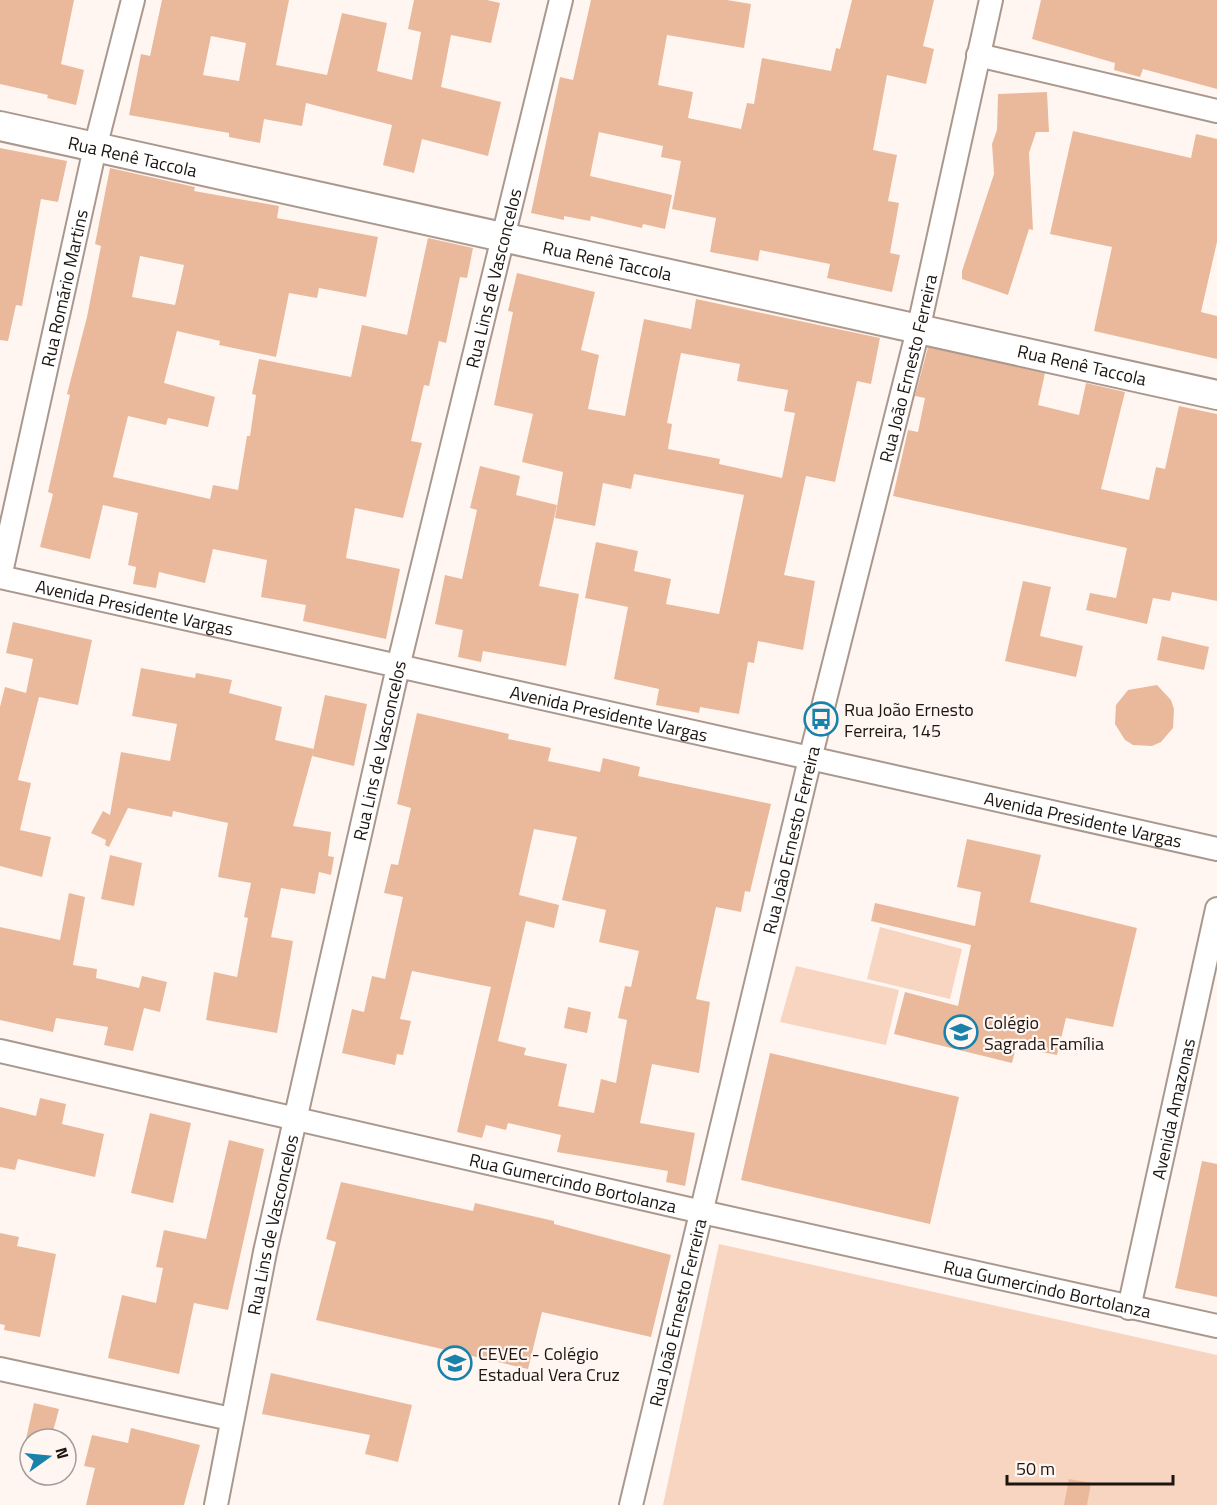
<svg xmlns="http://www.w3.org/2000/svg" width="1217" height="1505" font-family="'Titillium Web',sans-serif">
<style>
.green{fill:#f7d5c1}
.building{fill:#eab99c;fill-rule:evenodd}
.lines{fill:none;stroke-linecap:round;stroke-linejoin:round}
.minor-casing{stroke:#ab988d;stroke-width:26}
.major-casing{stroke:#ab988d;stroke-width:32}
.minor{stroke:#fff;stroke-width:22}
.major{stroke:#fff;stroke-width:28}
.labels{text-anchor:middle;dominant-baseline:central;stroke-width:4.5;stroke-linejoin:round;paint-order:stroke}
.street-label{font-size:18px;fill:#1c1510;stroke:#fff6f2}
.poi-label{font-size:18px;fill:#1c1510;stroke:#fff6f2;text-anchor:start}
</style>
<rect width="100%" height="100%" fill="#fff6f2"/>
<!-- green -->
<g class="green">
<polygon points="880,927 962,949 950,999 867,979"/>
<polygon points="796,966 899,990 886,1045 780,1022"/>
<polygon points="719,1244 1217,1355 1217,1505 663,1505"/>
</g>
<!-- building -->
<g class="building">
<polygon points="0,0 74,0 61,64 84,70 76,105 47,98 48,95 0,84"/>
<path d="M162 0H289L276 65 327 75 342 13 387 23 377 71 412 80 421 32 408 29 414 0H487L500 3 491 43 451 35 441 87 501 102 488 156 422 139 414 173 383 165 392 125 306 103 302 126 264 119 260 143 229 137V133L129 115 141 54 150 56ZM211 36 246 43 239 81 203 75Z"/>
<polygon points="591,0 727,0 751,4 744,48 667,35 658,85 693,92 688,118 741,129 747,103 754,104 762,58 831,71 836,48 840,49 852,0 934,0 923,46 934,49 926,84 887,75 873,150 897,155 888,201 899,203 890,253 900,255 892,292 827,278 830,264 760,250 758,261 710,252 716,218 672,209 681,161 661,157 663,146 599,132 590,176 672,195 665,229 643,224 642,228 591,216 590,221 564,216 564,220 531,213 560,77 573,80"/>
<polygon points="1041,0 1217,0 1217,89 1143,69 1140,77 1114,70 1115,63 1032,39"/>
<polygon points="1047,92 1049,132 1036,132 1029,153 1033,230 1029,229 1008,295 962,279 962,271 994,174 992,144 997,130 998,94"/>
<polygon points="1073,131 1191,158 1196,134 1217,139 1217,242 1201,312 1217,316 1217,359 1094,331 1112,247 1050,234"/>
<polygon points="0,148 67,161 58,202 41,199 22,306 16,305 8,341 0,340"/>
<path d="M110 168 195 187 194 191 279 206 277 218 378 237 366 297 319 288 317 298 289 293 276 357 219 345 220 341 177 331 164 383 215 397 208 427 168 418 166 425 128 416 113 477 210 499 213 485 238 490 247 436H250L256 395 252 394 259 359 351 377 362 325 407 335 428 238 473 248 467 278 460 277 446 343 439 341 429 386 424 385 411 441 422 443 403 518 355 508 346 558 400 569 386 639 303 621 306 605 261 597 267 560 213 549 205 583 159 572 156 588 133 584 136 567 128 565 138 513 103 505 90 559 40 547 53 494 48 492 70 395 67 394 87 317 101 246 95 244ZM140 256 184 265 175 305 132 297Z"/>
<path d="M517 273 595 292 581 350 599 355 588 409 625 416 644 319 691 329 696 299 880 338 871 384 857 381 835 482 806 476 784 575 815 581 803 650 758 641 754 663 748 662 739 714 700 707 699 713 656 705 659 689 614 679 628 607 585 598 596 542 638 551 634 571 671 579 666 604 719 614 744 495 634 474 631 489 603 483 595 526 555 518 563 472 522 462 533 414 494 405 513 312 508 311ZM681 353 740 364 737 381 788 390 784 411 795 413 782 478 719 464 720 459 668 449 672 424 667 423Z"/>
<polygon points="928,347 1045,373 1038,405 1079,415 1086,383 1125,392 1101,489 1149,500 1156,467 1165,469 1179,406 1217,414 1217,601 1172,592 1170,601 1153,598 1147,624 1086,610 1090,593 1116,598 1127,548 893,496 908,430 918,432 925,398 915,396"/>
<polygon points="480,466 520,476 516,495 557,505 539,586 579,594 566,666 483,651 481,662 458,657 463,630 435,624 445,575 462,579 477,510 470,508"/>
<polygon points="1023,581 1051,587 1040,636 1083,646 1076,677 1005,661"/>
<polygon points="13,622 92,640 78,705 39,697 18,780 31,783 20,830 51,837 42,877 0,866 0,707 5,687 26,693 33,659 6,653"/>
<polygon points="1162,636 1209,647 1204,670 1157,660"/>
<polygon points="141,668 195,678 196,673 232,680 229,693 282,707 275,740 314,749 293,826 331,832 328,856 334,857 331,875 319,872 315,894 281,888 271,937 293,941 277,1033 206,1020 214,972 237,977 248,918 244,917 251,883 218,877 228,823 173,811 172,817 128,808 109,847 105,845 106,840 91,833 103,811 110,815 121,752 170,761 177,724 132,716"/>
<polygon points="1157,685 1171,700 1174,709 1173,728 1161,742 1152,746 1133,745 1125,740 1115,724 1116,705 1128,690"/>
<polygon points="325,695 367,704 354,766 312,756"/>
<path d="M417 713 509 734 508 739 551 748 548 761 600 772 603 758 640 767 638 776 771 804 750 892 745 891 741 912 716 907 696 999 710 1002 699 1073 652 1064 640 1123 695 1133 685 1186 666 1182 668 1171 557 1152 561 1135 508 1123 506 1130 486 1125 482 1138 457 1132 491 987 412 971 400 1019 411 1021 403 1055 397 1054 395 1065 342 1053 352 1009 364 1012 372 976 385 979 403 897 384 893 391 864 398 865 411 808 397 804ZM534 829 577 837 562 900 606 910 599 942 639 951 631 987 625 986 618 1018 627 1020 616 1083 601 1079 594 1113 558 1106 567 1064 524 1055 526 1048 498 1041 526 921 554 928 559 905 519 895Z"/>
<polygon points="967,839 1041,855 1030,902 1137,928 1113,1027 1066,1018 1057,1055 1016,1047 1012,1063 894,1034 905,992 958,1006 971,945 871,921 875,903 975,926 981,892 957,887"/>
<polygon points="110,855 142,863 134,906 101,899"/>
<polygon points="69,893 85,897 73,965 97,969 96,978 139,988 142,976 167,982 160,1012 144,1008 133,1051 104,1045 108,1027 56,1018 53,1032 0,1020 0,927 60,940"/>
<polygon points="568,1007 591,1012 587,1033 564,1028"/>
<polygon points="770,1053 959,1097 930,1224 741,1180"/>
<polygon points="40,1098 66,1104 62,1124 104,1134 95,1177 18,1159 15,1170 0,1167 0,1107 36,1116"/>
<polygon points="150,1113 191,1123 173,1203 131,1193"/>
<polygon points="229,1140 264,1149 228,1310 194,1303 179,1374 108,1358 122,1295 156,1303 163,1268 156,1267 164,1230 206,1239"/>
<polygon points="1202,1161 1217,1164 1217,1297 1175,1288"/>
<polygon points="341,1182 473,1211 475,1203 554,1221 554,1224 671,1255 651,1337 542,1312 528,1369 316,1320 336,1242 326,1239"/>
<polygon points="0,1233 19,1237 17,1246 56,1254 40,1337 4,1330 5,1325 0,1324"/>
<polygon points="271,1373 412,1405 398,1462 365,1454 370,1435 262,1414"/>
<polygon points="34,1403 59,1409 51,1439 26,1439"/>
<polygon points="131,1428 200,1445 184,1505 86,1505 95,1468 84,1466 92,1435 128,1443"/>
<polygon points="1069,1479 1091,1483 1087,1505 1064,1505"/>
</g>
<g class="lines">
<!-- minor casing -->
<g class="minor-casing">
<g id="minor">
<polyline points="978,55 1217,111"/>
<path id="s1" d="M0 577 1217 849"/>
<path id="s2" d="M0 577 95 148 133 0"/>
<path id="s3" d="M0 1051 702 1212 1217 1326"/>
<path id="s4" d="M1129 1308 1217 909"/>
<polyline points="0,1369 231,1419"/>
<path id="s5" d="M216 1505 265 1252 398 667 561 0"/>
<path id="s6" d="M631 1505 810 759 919 326 991 0"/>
</g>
</g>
<!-- major casing -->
<g class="major-casing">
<g id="major">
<path id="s7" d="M0 126C405 219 812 302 1217 395"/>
</g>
</g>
<!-- minor -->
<use href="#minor" class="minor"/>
<!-- major -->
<use href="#major" class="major"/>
</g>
<!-- icons -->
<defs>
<g id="bus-ring" transform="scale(1.725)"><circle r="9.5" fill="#fff6f2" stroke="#1882ab" stroke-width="1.5"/><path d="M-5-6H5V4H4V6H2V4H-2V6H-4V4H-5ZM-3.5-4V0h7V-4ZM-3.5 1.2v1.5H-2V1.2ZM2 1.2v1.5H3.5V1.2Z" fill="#1882ab"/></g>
<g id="school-ring" transform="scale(1.725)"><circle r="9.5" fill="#fff6f2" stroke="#1882ab" stroke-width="1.5"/><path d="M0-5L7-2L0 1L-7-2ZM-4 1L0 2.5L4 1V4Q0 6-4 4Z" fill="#1882ab"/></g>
</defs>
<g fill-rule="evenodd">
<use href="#bus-ring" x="821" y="719"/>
<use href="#school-ring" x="961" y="1032"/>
<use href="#school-ring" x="455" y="1363"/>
</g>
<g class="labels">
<!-- street labels -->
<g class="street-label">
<text stroke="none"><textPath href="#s7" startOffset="136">Rua Renê Taccola</textPath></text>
<text stroke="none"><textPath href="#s7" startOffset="622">Rua Renê Taccola</textPath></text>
<text stroke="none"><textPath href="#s5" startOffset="1258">Rua Lins de Vasconcelos</textPath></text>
<text stroke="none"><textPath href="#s2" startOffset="296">Rua Romário Martins</textPath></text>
<text stroke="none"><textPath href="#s7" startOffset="1108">Rua Renê Taccola</textPath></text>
<text stroke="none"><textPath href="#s6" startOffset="1170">Rua João Ernesto Ferreira</textPath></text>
<text stroke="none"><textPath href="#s1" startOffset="138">Avenida Presidente Vargas</textPath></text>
<text stroke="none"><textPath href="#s1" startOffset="624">Avenida Presidente Vargas</textPath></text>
<text stroke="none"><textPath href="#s5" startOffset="772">Rua Lins de Vasconcelos</textPath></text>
<text stroke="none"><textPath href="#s1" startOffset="1110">Avenida Presidente Vargas</textPath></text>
<text stroke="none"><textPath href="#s6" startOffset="684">Rua João Ernesto Ferreira</textPath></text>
<text stroke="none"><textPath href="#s4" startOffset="204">Avenida Amazonas</textPath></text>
<text stroke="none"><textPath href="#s3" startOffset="588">Rua Gumercindo Bortolanza</textPath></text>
<text stroke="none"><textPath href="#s5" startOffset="286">Rua Lins de Vasconcelos</textPath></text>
<text stroke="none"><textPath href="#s3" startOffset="1074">Rua Gumercindo Bortolanza</textPath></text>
<text stroke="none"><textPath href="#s6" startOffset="198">Rua João Ernesto Ferreira</textPath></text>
</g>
<!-- poi labels -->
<g class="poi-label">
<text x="844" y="709">Rua João Ernesto<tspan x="844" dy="21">Ferreira, 145</tspan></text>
<text x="984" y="1022">Colégio<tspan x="984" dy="21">Sagrada Família</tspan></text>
<text x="478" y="1353">CEVEC - Colégio<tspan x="478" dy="21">Estadual Vera Cruz</tspan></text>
</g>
</g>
<!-- north arrow -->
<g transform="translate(48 1457) rotate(75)"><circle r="28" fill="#fff6f2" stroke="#a49c98" stroke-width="1.5"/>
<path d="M0-4.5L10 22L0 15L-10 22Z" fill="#1882ab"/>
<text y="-9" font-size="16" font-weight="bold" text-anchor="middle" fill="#1c1510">N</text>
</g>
<!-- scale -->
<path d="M1007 1475v9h166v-9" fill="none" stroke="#1c1510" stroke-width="3"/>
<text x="1016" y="1475" font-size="18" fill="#1c1510" stroke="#fff6f2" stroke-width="4.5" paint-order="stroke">50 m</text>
</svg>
